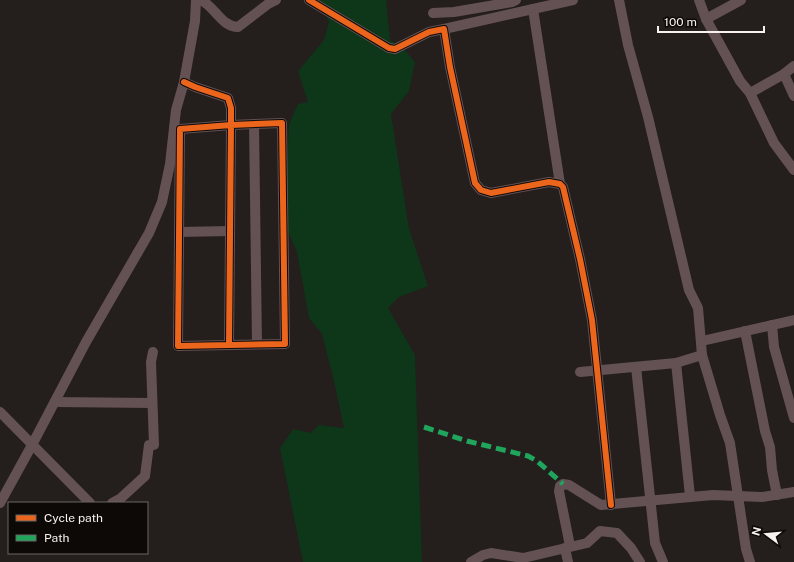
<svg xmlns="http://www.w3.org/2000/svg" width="794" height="562" font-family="'Public Sans',sans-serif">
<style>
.green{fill:#0e3618}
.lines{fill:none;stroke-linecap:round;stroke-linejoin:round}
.minor{stroke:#645153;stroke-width:10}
.quiet{stroke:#20a55d;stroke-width:5;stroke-dasharray:10 5;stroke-linecap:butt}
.cycleway-casing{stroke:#0d0907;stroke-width:8}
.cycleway{stroke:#eb651d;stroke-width:6}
</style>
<rect width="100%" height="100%" fill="#241e1c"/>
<!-- green -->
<polygon class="green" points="320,0 386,0 390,40 402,47 415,62 409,91 391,114 409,229 428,286 399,297 388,308 415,355 422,562 303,562 280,448 293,429 311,433 319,425 344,428 333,377 322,334 309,318 297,252 288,232 286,178 289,124 298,104 308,102 298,71 324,40 329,22"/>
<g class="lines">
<!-- minor -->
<g class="minor">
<path d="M201 0C215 7 222 27 238 27L268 4 276 0"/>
<polyline points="309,0 389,48 395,49 429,32 444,29 450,67 475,183 481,190 491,193 549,182 560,184 563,187 580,259 592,320 611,505"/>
<polyline points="619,0 628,45 648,117 689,290 698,308 702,355 720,415 730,443 746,549 750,562"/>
<polyline points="699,0 706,19 740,81 750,93 774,143 794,170"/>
<polyline points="433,13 454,12 512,2 516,0"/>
<polyline points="706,19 741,0"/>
<polyline points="444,29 533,9"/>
<polyline points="784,74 794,96"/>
<polyline points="184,82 195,87 228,98 231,108 231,125 180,129 178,346 285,344 282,123 231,125 229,345"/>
<polyline points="750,93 784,74 794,66"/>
<polyline points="254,124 257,344"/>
<polyline points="560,184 533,9 573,0"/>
<polyline points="179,232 230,231"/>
<polyline points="772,325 774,347 794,418"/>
<polyline points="745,331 765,431 770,447 772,470 777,495"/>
<polyline points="702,341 794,320"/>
<polyline points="676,363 690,496"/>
<polyline points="636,367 655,543 663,562"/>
<polyline points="580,372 676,363 702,355"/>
<polyline points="55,402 152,403"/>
<polyline points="0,412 90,503"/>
<polyline points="0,503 32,445 86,342 149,233 162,202 170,164 176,110 184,82 195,21 196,0"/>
<polyline points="112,503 121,498 145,476 149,445 154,445 151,362 153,352"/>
<polyline points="570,546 559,491 560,486 563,484 569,485 601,505 713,495 762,497 794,492"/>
<polyline points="565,548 568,562"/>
<polyline points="471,562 483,555 491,553 523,558 587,543 600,531 617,533 631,548 640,562"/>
</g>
<!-- quiet -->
<polyline class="quiet" points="424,427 467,441 528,456 537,461 563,484"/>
<!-- cycleway casing -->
<g class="cycleway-casing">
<g id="cycleway">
<polyline points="309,0 389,48 395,49 429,32 444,29 450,67 475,183 481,190 491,193 549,182 560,184 563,187 580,259 592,320 611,505"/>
<polyline points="184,82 195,87 228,98 231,108 231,125 180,129 178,346 285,344 282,123 231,125 229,345"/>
</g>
</g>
<!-- cycleway -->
<use href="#cycleway" class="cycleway"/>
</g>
<!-- legend -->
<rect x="8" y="502" width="140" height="52" fill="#0d0907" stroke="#6b6663"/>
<rect x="16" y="515" width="20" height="6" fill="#eb651d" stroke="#6b6663"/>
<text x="44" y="522" font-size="12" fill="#f8f1ee">Cycle path</text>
<rect x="16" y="535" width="20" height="6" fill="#20a55d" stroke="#6b6663"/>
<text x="44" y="542" font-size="12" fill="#f8f1ee">Path</text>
<!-- north arrow -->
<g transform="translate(766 534) rotate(286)" stroke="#0d0907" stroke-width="3" paint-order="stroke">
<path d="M0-3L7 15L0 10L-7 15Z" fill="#f8f1ee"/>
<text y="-6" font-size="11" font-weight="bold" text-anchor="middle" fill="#f8f1ee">N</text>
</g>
<!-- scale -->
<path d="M658 26v6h106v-6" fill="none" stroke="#f8f1ee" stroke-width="2"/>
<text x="664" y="26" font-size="12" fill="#f8f1ee" stroke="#0d0907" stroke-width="3" paint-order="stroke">100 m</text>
</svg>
